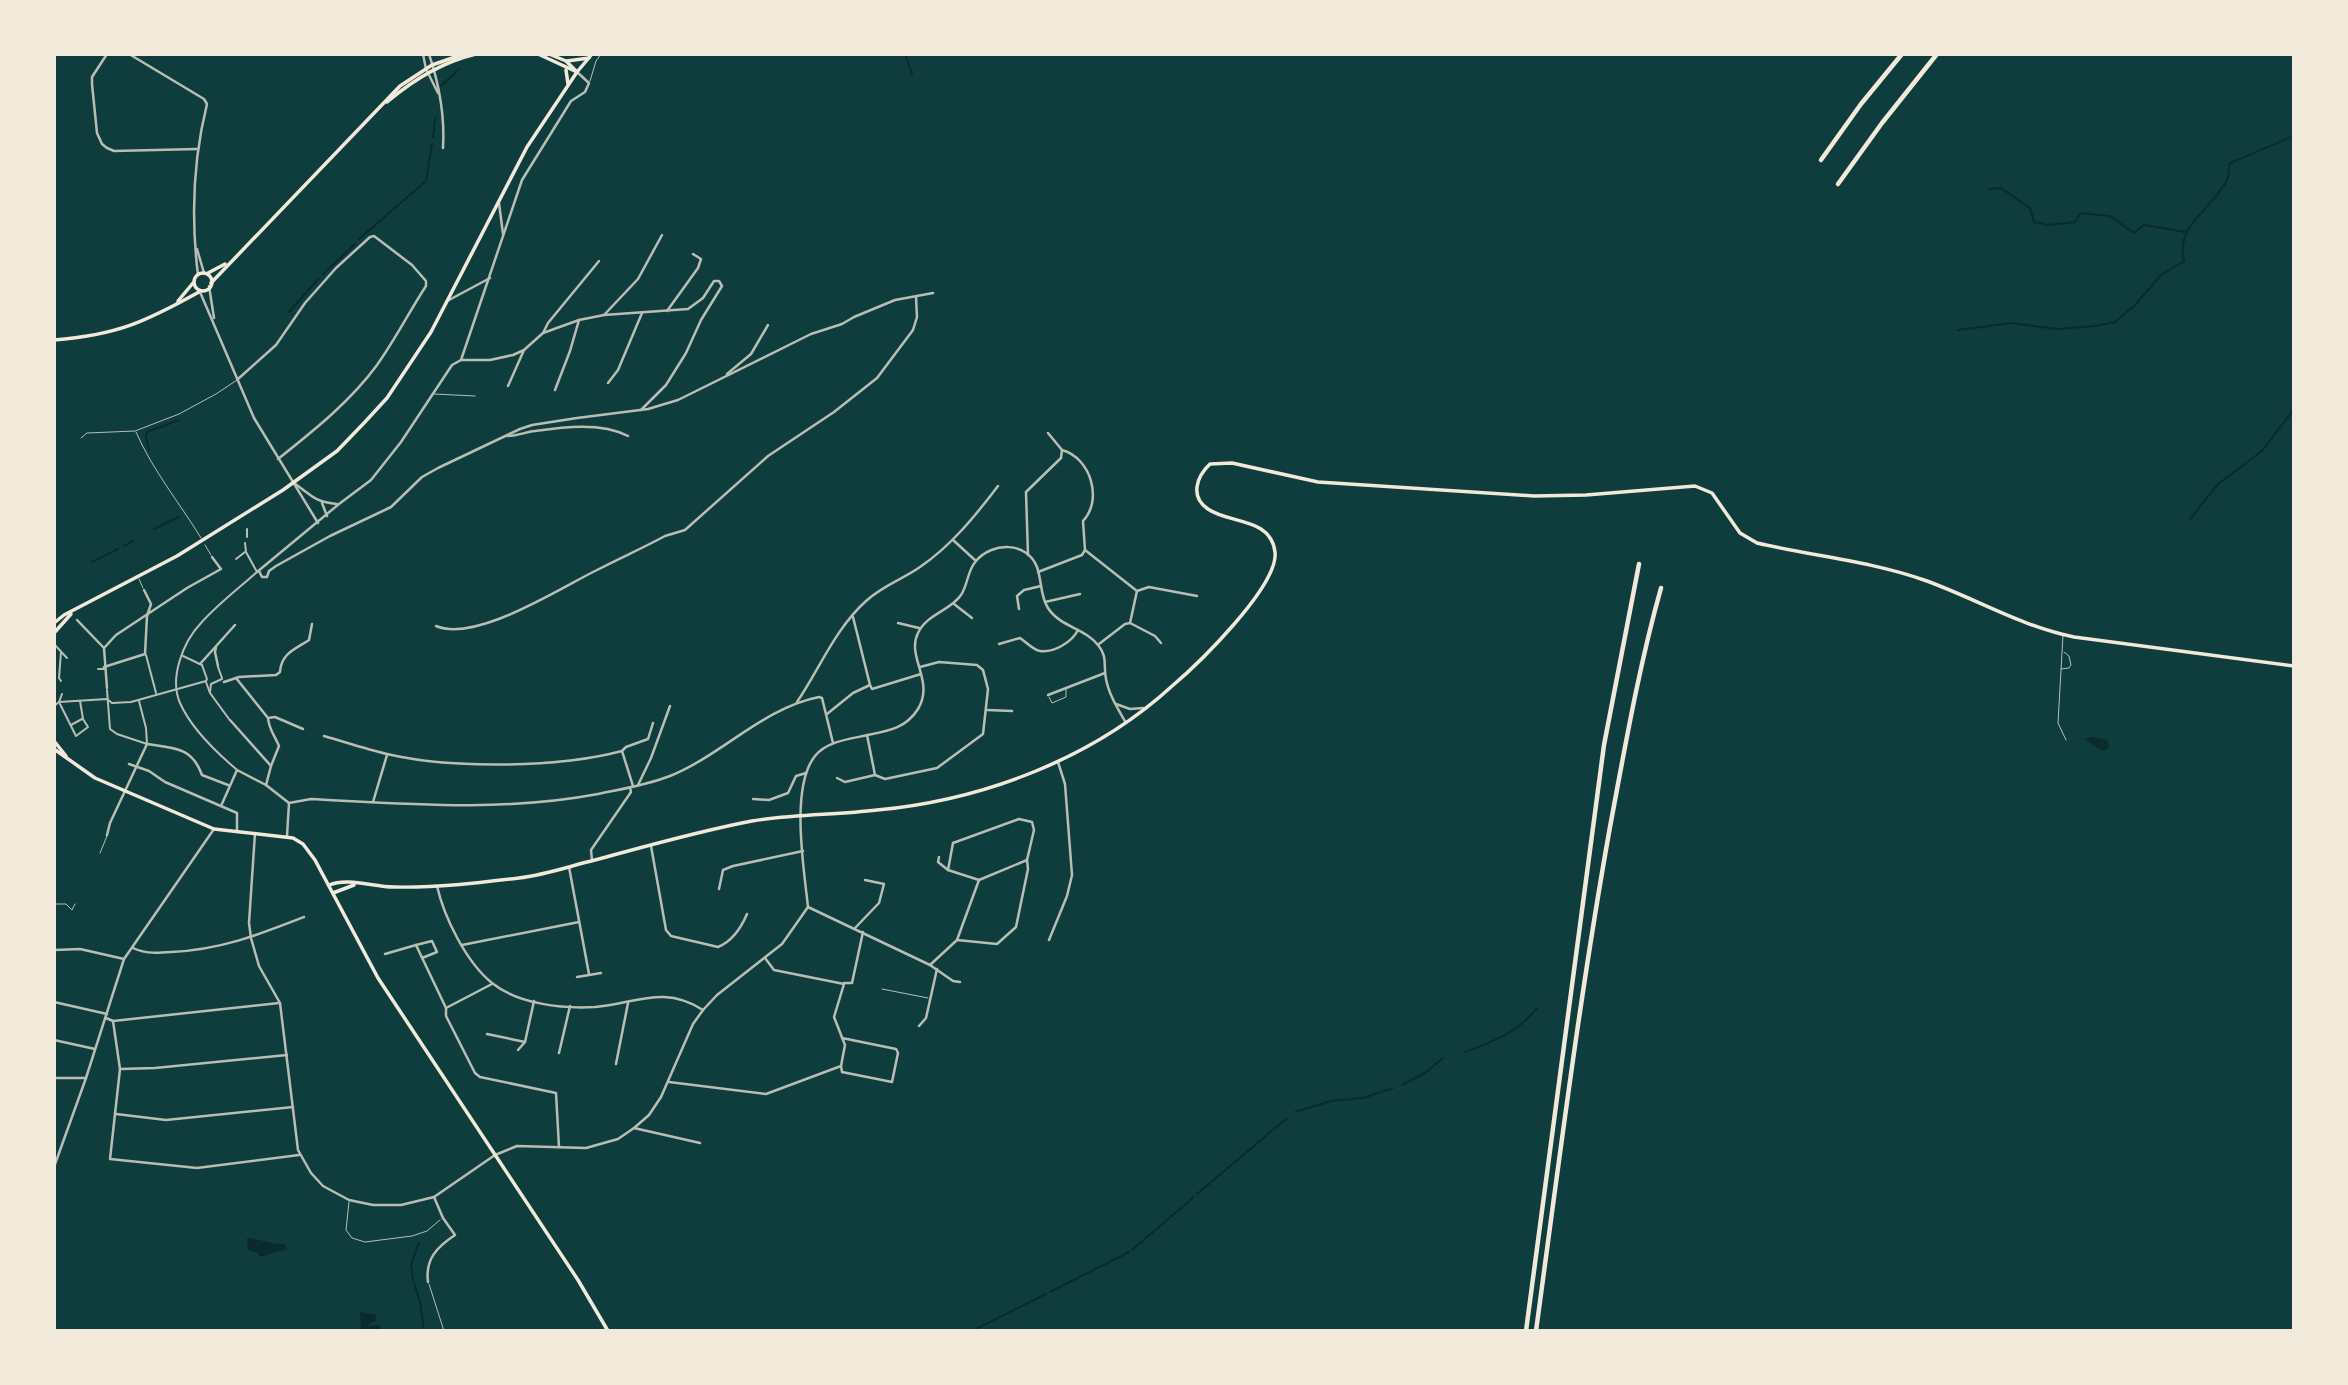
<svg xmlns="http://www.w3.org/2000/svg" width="2348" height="1385" font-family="Helvetica,sans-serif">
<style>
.water{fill:#0a2a2b}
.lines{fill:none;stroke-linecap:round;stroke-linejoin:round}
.stream{stroke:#0a2a2b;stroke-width:2}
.service{stroke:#b8beb3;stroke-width:1}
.pedestrian{stroke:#b8beb3;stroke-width:2}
.minor{stroke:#b8beb3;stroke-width:2.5}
.secondary{stroke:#f1e9da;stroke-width:3.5}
.primary{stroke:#f1e9da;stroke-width:3.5}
.motorway{stroke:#f1e9da;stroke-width:4.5}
</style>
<rect width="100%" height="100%" fill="#0f3d3e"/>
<!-- water -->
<g class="water">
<polygon points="2092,737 2108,740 2109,748 2102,751 2084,739"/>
<path d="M247 1238C260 1239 270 1244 284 1244L287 1249 260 1257 258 1253 248 1250Z"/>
<polygon points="360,1312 376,1315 376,1321 369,1324 369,1326 380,1325 381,1331 361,1331"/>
</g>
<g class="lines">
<!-- stream -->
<g class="stream">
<polyline points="905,54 912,74"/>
<polyline points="441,86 459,69"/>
<polyline points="433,137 435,119"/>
<polyline points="1989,189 2001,188 2030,208 2034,222 2048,225 2075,222 2081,213 2110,216 2134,233 2144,225 2186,232"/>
<polyline points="359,239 426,181 432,144"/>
<polyline points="323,274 355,244"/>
<polyline points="289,312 319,278"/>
<path d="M1967 329 2010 323 2057 329 2094 326 2115 322 2135 305 2161 275 2184 261C2175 224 2213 209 2227 180 2229 175 2229 168 2230 163L2294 136"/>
<polyline points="1958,330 1965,329"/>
<polyline points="149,450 146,437 147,432 179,420"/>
<polyline points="2190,519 2218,484 2262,451 2294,409"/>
<polyline points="154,529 179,517"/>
<polyline points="124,546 133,541"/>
<polyline points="92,562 118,549"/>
<path d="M1465 1052C1493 1042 1518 1032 1537 1008"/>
<polyline points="1402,1085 1425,1073 1443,1058"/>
<polyline points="1295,1112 1331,1101 1363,1098 1393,1088"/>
<polyline points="1197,1194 1286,1119"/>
<polyline points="1132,1250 1194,1197"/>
<polyline points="413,1280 411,1264 419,1243"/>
<polyline points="414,1283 420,1302 424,1331"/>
<polyline points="1050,1292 1129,1252"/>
<polyline points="972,1331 1046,1294"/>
</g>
<!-- service -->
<g class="service">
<polyline points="590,81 596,61 601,54"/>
<polyline points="434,394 475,396"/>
<path d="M136 432C153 471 179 502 201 538"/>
<polyline points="81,438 87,433 135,431 179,414 216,394 237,380"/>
<polyline points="205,545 211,555"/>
<polyline points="139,579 143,588"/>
<polyline points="2063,635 2058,723 2066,740"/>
<polyline points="2061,669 2069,668 2071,665 2069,656 2064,652"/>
<polyline points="1049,697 1052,703 1066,697 1066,689"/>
<polyline points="100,853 107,836"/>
<polyline points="54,904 66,904 72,910 75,904"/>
<polyline points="882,989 928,998"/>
<polyline points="349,1202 346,1230 352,1238 365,1242 412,1236 427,1231 440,1220"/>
<polyline points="429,1284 444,1331"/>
</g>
<!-- pedestrian -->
<g class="pedestrian">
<polyline points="247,537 247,529"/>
<polyline points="236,559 245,552"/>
<polyline points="54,644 67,658"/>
<polyline points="146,655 156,693"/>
<polyline points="218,667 222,678"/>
<polyline points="98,669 104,669"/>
<polyline points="61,681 59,678 61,652"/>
<polyline points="206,682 210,693 229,719"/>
<polyline points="107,690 110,729 117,734 147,744 146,728 139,701"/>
<polyline points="210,692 211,684 222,679"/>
<polyline points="59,702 62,694"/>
<polyline points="60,704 76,736 88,727 83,719 80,701"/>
<polyline points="54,706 59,702 107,699 112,703 131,702 206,681 207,679 202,665 183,656"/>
<polyline points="71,725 82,719"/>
<path d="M236 769C216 752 191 728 180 703 169 678 183 642 201 623 218 604 238 589 257 572L246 552 245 543"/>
</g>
<!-- minor -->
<g class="minor">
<polyline points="107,54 92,77 92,84 97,133 102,144 107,148 114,151 197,149"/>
<path d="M129 54 204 99 207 104C193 160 191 218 198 275"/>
<polyline points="423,54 426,69 438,93"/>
<path d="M429 54C439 84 445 116 443 148"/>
<polyline points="499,203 503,234"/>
<polyline points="197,249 204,273"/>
<polyline points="209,286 214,318"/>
<polyline points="200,292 254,418 318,523"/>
<polyline points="449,300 490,278"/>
<polyline points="667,311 698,268 701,259 693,254"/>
<polyline points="604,315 638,279 662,235"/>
<polyline points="543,333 548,323 599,261"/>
<polyline points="461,360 490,360 513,355 524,350 543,333 579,320 604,315 688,309 703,298 714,281 719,281 722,286 701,320 686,353 666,385 641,410"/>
<polyline points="727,374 751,354 768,325"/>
<path d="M238 379 276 345 305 303 336 268 370 237 374 236 412 265 426 281V286C409 312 395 340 377 365 350 402 313 431 278 459"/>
<polyline points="608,383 618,370 642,313"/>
<polyline points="508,386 524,350"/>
<polyline points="555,390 570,351 579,320"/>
<path d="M507 436C518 436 525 432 535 431 563 427 601 422 628 436"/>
<path d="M1062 450C1091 458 1103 500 1083 521L1085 550"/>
<path d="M294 483C311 495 314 502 337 504"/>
<polyline points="322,503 327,516"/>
<polyline points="953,540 976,561"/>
<polyline points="1028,555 1026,492 1061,458 1062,450 1048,433"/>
<polyline points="259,571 262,577 267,577 269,571 276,566 330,536 391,507 422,477 438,468 520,429 532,425 577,418 648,409 678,400 811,334 842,324 854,317 895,300 933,293"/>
<polyline points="257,572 339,504 371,480 401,442 452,365 461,360 522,180 571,101 585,92 589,83 577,72"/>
<polyline points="1038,572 1082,555 1085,550 1137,591 1130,623 1125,624 1099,644"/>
<polyline points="1137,591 1149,587 1197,596"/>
<polyline points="1045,602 1080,594"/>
<polyline points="954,604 972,618"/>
<polyline points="1019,609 1017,596 1024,590 1041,586"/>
<polyline points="77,620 104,648"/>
<polyline points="898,623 919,628"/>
<polyline points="1130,623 1155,636 1161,643"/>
<path d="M436 626C476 643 560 588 597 570 620 558 643 548 665 536L685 530 768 456 834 412 877 378 913 330 917 317 916 297"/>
<path d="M999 644 1020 638C1026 642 1033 650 1040 651 1054 653 1072 642 1078 630"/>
<polyline points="216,647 215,652 218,666"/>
<polyline points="200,664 235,625"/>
<polyline points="104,667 145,654 147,616 151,604 144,590"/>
<path d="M236 678 268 718C269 730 275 736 279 746L271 766"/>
<path d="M224 682 239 677 276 675 280 672C281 653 296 649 309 640L312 624"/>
<polyline points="870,685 872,689 921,674"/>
<polyline points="107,688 104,648 116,635 187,588 221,569 212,557"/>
<polyline points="1048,695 1105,673"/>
<path d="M797 702C820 668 835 629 866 601 882 586 903 579 920 567 951 546 976 515 998 486"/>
<polyline points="1116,704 1130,709 1143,708"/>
<polyline points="987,710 1012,711"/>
<polyline points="827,714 853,693 870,685 853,617"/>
<polyline points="268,718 275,717 303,729"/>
<polyline points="230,720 271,766 266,785"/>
<polyline points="867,735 875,775 885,779 937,768 983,734 988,689 983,670 977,665 939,662 920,667"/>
<path d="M324 736C345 742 366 749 387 754 451 769 558 768 622 751L626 747 648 739 653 723"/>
<polyline points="622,751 633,786"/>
<polyline points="129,764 149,771 165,782 237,813 237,832"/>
<polyline points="837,778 845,782 875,775"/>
<polyline points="638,785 651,758 670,706"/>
<polyline points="753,799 769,800 788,793 796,776 806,773"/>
<polyline points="373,802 387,755"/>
<path d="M289 803 311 799C408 804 503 812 598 794 622 789 647 785 670 776 722 755 763 708 819 697L822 698 833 743"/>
<polyline points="221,806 237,770 266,785 289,803"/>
<path d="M255 833 249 923 251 938 259 966 280 1003 298 1150 311 1173 323 1186 349 1200 373 1205H401L434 1197 495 1155 517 1146 586 1148 618 1139 634 1128 649 1115 661 1097 693 1024 703 1010 717 995 782 944 808 907C804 869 790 787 815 756 827 741 850 739 868 735 889 731 906 728 918 709 935 681 906 657 918 633 927 614 950 611 961 595 968 585 967 571 976 561 992 542 1027 541 1037 567 1042 581 1040 596 1048 608 1060 627 1085 628 1098 645 1108 657 1103 665 1106 679 1109 695 1118 709 1126 723"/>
<path d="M107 835 110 823 147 744C174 748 192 747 202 775L228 785"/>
<polyline points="287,836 289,803"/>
<path d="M651 846 666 930 671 936 718 947C733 941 741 928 747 914"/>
<polyline points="939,857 938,862 948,870 979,880"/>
<polyline points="592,860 591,850 631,792 630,788"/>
<polyline points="569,867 589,974"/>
<path d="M437 886C444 917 466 962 492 983 518 1004 563 1009 595 1007 637 1003 664 985 703 1010"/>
<polyline points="719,889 723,870 733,866 803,851"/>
<polyline points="808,907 930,965 953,981 960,982"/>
<polyline points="855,928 879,903 884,884 865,880"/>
<polyline points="957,940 997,944 1016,927 1028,869 1027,860"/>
<polyline points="1049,940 1067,896 1072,875 1065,784 1058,762"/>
<polyline points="416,945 432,941 437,952 422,958"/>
<polyline points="462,945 579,922"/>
<path d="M133 948C145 954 158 953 171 952 220 950 258 935 304 917"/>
<polyline points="54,950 80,949 124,959"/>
<polyline points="385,954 416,945 446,1008 446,1016 475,1073 480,1077 556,1093 559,1147"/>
<polyline points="930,965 957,940 979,880 1027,860 1034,830 1032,822 1019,819 953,843 948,870"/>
<polyline points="577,977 601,973"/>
<polyline points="844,983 852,983 863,932"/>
<polyline points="54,1002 107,1014"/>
<polyline points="446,1008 492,984"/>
<polyline points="106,1018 113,1021 279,1003"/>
<polyline points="113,1021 120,1069 110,1159 197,1168 299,1155"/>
<polyline points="919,1026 926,1018 937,969"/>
<polyline points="487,1034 525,1042 534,1001"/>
<polyline points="54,1040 95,1049"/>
<polyline points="518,1050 525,1042"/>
<polyline points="559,1053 570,1006"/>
<polyline points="616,1064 628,1003"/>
<polyline points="841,1066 842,1072 892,1082 898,1053 896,1049 842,1038"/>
<polyline points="120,1069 155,1068 287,1055"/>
<polyline points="54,1078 86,1078"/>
<polyline points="669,1082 766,1094 841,1066 845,1045 834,1017 844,984 774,970 765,958"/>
<polyline points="116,1114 166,1120 293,1107"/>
<polyline points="634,1128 700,1143"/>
<polyline points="54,1167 86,1078 124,959 214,829"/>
<path d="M428 1282C425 1259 437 1247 455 1235L443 1218 434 1197"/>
</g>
<!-- secondary -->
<g class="secondary">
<polyline points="54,623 64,615 177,556 283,490 337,451 364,423 387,398 431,332 527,147 577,72"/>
<polyline points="54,633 71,614"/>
<path d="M329 885C348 877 373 887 394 887 435 888 478 883 519 878 545 875 570 866 595 860 647 846 699 831 752 821 793 814 836 815 877 810 983 800 1092 759 1171 687 1197 665 1279 586 1275 552 1271 517 1229 524 1208 509 1190 497 1196 477 1210 464L1232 463 1318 482 1534 496 1586 495 1695 486 1712 493 1740 533 1757 543C1813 556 1870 561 1924 580 1975 598 2020 626 2074 637L2294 666"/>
<polyline points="333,893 354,885"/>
</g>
<!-- primary -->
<g class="primary">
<polyline points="538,54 577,72"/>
<polyline points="549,54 566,61 576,71"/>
<polyline points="567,61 589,58"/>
<polyline points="566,70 568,84"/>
<polyline points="577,72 592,54"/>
<path d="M387 102C413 80 442 62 476 54"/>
<polyline points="208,273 225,264"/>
<circle cx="203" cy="282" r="9"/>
<polyline points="211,283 400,86 432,65 464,54"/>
<polyline points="178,301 193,283"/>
<path d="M54 340C117 335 145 322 199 292"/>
<polyline points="54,741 66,756"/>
<polyline points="54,749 95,778 214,829 293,838 303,844 315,860 378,978 578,1280 608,1331"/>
</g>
<!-- motorway -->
<g class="motorway">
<polyline points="1821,160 1861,104 1902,54"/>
<polyline points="1838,184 1882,123 1937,54"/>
<polyline points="1526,1331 1604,745 1639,564"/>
<path d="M1536 1331C1559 1162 1580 994 1610 827 1625 747 1639 666 1661 588"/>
</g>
</g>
<!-- border -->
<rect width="2348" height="1385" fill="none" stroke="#f1e9da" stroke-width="112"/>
</svg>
